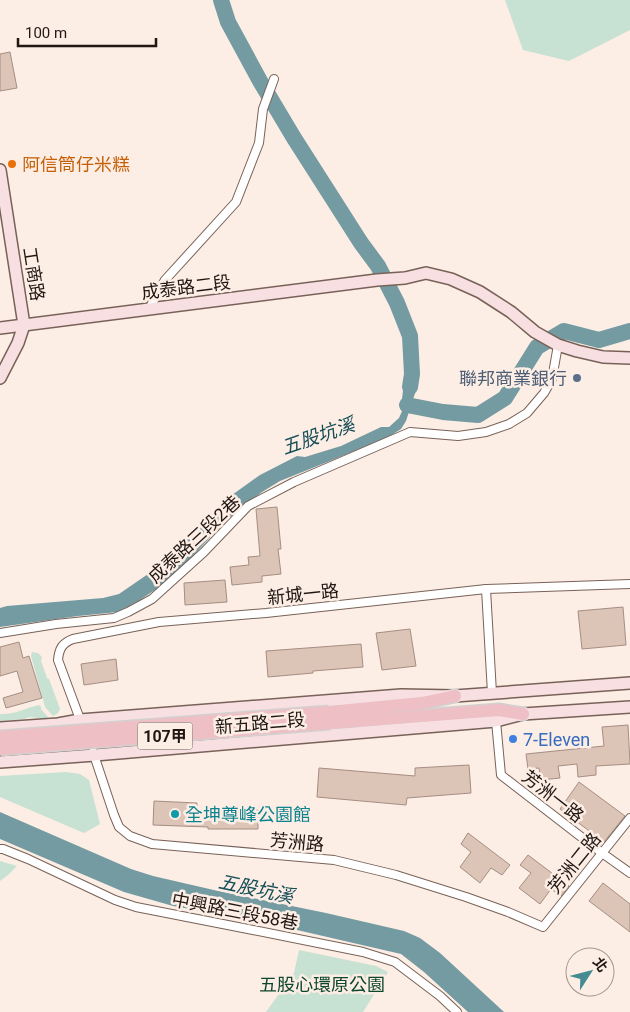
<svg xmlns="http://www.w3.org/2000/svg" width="630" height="1012" font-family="Roboto,'Noto Sans TC',sans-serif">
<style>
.green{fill:#c7e1d2}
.water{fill:#749ba1}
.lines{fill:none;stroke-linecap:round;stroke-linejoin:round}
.river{stroke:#749ba1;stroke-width:16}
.building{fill:#dcc4b7;stroke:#a58e82}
.street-casing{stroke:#786257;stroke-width:10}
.secondary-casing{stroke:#786257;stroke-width:14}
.primary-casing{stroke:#d2d1d0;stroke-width:15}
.street{stroke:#fff;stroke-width:8}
.secondary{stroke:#f7dfe2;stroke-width:11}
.primary{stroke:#eebfc5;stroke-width:12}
.primary-bridge-casing{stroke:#d2d1d0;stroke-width:15;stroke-linecap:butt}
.primary-bridge{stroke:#eebfc5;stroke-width:12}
.food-dot{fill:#e8710a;stroke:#fcede5;stroke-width:2}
.service-dot{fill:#5c6f8a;stroke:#fcede5;stroke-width:2}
.shop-dot{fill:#3f7fe0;stroke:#fcede5;stroke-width:2}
.culture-dot{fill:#0f9aa8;stroke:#fcede5;stroke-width:2}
.labels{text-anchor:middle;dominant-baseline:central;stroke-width:5;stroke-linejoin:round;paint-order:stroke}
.shield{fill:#fcede5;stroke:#625752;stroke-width:1}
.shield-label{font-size:16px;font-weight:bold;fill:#201713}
.food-label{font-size:18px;fill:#c56008;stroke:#fcede5;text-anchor:start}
.street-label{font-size:18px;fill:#201713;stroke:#fcede5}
.service-label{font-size:18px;fill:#4e5e75;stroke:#fcede5;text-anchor:end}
.shop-label{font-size:18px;fill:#366cbe;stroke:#fcede5;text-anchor:start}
.culture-label{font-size:18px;fill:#0d838f;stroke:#fcede5;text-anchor:start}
.park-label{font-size:18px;fill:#0d472d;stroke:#fcede5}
.water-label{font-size:19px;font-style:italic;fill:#144d56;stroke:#fcede5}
</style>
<rect width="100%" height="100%" fill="#fcede5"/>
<!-- green -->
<g class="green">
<polygon points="505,0 630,0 630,30 569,61 523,50"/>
<polygon points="32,652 38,653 42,657 41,661 47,678 49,679 60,709 58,713 53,716 45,707 31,656"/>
<path d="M39 705 41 707V709L48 717 46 719 30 717 24 719 0 721V714C14 715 26 708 39 705Z"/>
<polygon points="66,772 80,774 89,780 100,824 84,833 0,797 0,776"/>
<polygon points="0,861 17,866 8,875 0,881"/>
<polygon points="299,950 376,966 388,972 363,1012 266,1012 294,973"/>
</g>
<!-- water -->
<g class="water">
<polygon points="406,365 419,367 418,384 406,421 401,429 387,438 367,446 280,481 262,492 225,521 190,559 162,585 140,600 118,612 78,616 0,627 0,608 7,606 103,598 119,594 164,563 225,500 260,475 297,456 305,457 341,446 381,427 389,427 399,418 403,409 402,399"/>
<polygon points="0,812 131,869 153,876 218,891 326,913 404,931 420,938 440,953 504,1012 468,1012 424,972 401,954 258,921 173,906 124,892 0,839"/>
</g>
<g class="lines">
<!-- river -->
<g class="river">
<polyline points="221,0 228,22 260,81 294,138 361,243 378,266 397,303 410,336 412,374 410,387"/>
<polyline points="407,405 443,412 478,415 505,398 537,347 564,331 599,340 630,331"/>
</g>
</g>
<!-- building -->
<g class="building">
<polygon points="10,52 17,88 0,91 0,54"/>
<polygon points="277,507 281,549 278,549 281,574 262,576 262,582 232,585 230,567 249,565 248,557 260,556 256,509"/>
<polygon points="225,580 227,602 185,605 184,583"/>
<polygon points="623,607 626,645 582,649 578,611"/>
<polygon points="410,629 416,666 382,670 376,633"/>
<polygon points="19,642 23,658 29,656 42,698 6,708 3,698 23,692 17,671 0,676 0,647"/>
<polygon points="361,644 363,667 313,671 313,673 268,677 266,651"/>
<polygon points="116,659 118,680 84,685 81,664"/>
<polygon points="628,725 630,764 596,766 596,775 578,777 577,764 558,766 560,778 541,780 539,768 528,769 526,754 604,746 602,727"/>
<polygon points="469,765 471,793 407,798 406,805 317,797 319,768 415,776 415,768"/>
<polygon points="579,782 625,816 604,842 560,809"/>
<polygon points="154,801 197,803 197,811 258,810 258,829 208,829 208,827 153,825"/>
<polygon points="468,833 510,865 502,875 491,868 480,883 460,867 471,852 461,844"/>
<polygon points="528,855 569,886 561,896 551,889 540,904 519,888 531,873 520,865"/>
<polygon points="603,883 630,904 630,932 589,901"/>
</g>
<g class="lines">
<!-- street casing -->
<g class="street-casing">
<g id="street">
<polyline points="149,309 165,280 236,202 259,143 263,109 274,79"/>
<polyline points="486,589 492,693"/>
<polyline points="0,633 56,624 114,618 128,612 152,599 204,552 248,506 294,482 410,432 458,436 486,432 509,424 527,413 544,393 552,379 558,345"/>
<polyline points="496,721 501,775 602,853 630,873"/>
<path d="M81 722 58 660C59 649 62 643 73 639L159 622 266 613 486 589 630 584"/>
<polyline points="93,752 114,815 119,827 130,836 152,844 334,860 396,875 466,897 508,912 543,927 630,818"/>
<polyline points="0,849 3,849 28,859 115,900 136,907 248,929 363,952 395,962 440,996 457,1012"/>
</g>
</g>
<!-- secondary casing -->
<g class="secondary-casing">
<g id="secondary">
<polyline points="0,170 24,325 18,343 0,378"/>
<polyline points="0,328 377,280 405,278 426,273 451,279 480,292 511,312 535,332 558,345 577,351 603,357 630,358"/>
<polyline points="0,728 58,724 80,720 401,695 455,696 630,683"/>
<polyline points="0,762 95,755 496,721 523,714 630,707"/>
</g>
</g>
<!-- primary casing -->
<g class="primary-casing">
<g id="primary">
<polyline points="329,712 422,703 455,696"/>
<polyline points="330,723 499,710 523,714"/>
</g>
</g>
<!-- street -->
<use href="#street" class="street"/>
<!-- secondary -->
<use href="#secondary" class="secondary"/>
<!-- primary -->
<use href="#primary" class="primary"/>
<!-- primary-bridge casing -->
<g class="primary-bridge-casing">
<g id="primary-bridge">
<polyline points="0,737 329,712"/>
<polyline points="0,749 330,723"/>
</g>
</g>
<!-- primary-bridge -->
<use href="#primary-bridge" class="primary-bridge"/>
</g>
<!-- markers -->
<circle class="food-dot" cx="12" cy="164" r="5"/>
<circle class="service-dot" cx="577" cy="378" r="5"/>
<circle class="shop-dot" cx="513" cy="739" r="5"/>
<circle class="culture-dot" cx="175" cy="814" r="5"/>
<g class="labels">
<!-- shield labels -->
<rect class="shield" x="137.5" y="722.5" width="55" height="27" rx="4"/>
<g class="shield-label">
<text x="165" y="736">107甲</text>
</g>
<!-- food labels -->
<g class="food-label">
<text x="22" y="164">阿信筒仔米糕</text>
</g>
<!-- street labels -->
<g class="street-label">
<text transform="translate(34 274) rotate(81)">工商路</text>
<text transform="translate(186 287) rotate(-7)">成泰路二段</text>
<text transform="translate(194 539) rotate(-43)">成泰路三段2巷</text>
<text transform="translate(303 594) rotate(-6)">新城一路</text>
<text transform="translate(260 723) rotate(-5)">新五路二段</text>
<text transform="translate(553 796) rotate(38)">芳洲一路</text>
<text transform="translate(297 842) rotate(5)">芳洲路</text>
<text transform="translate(574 863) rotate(-51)">芳洲二路</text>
<text transform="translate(235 911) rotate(11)">中興路三段58巷</text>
</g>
<!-- service labels -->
<g class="service-label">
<text x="567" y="378">聯邦商業銀行</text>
</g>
<!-- shop labels -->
<g class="shop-label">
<text x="523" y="739">7-Eleven</text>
</g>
<!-- culture labels -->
<g class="culture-label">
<text x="185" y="814">全坤尊峰公園館</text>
</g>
<!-- park labels -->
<g class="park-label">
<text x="322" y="984">五股心環原公園</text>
</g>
<!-- water labels -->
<g class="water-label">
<text transform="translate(318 436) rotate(-19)">五股坑溪</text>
<text transform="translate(256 889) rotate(12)">五股坑溪</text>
</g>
</g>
<!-- north arrow -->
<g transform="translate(590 972) rotate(54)"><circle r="24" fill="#fcede5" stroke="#a49791"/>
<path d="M0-4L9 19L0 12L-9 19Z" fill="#448b92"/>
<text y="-8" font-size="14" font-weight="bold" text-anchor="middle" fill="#201713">北</text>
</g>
<!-- scale -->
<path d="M18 38v8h138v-8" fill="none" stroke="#201713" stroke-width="2.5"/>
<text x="25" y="38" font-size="15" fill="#201713" stroke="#fcede5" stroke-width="4" paint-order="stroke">100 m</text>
</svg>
